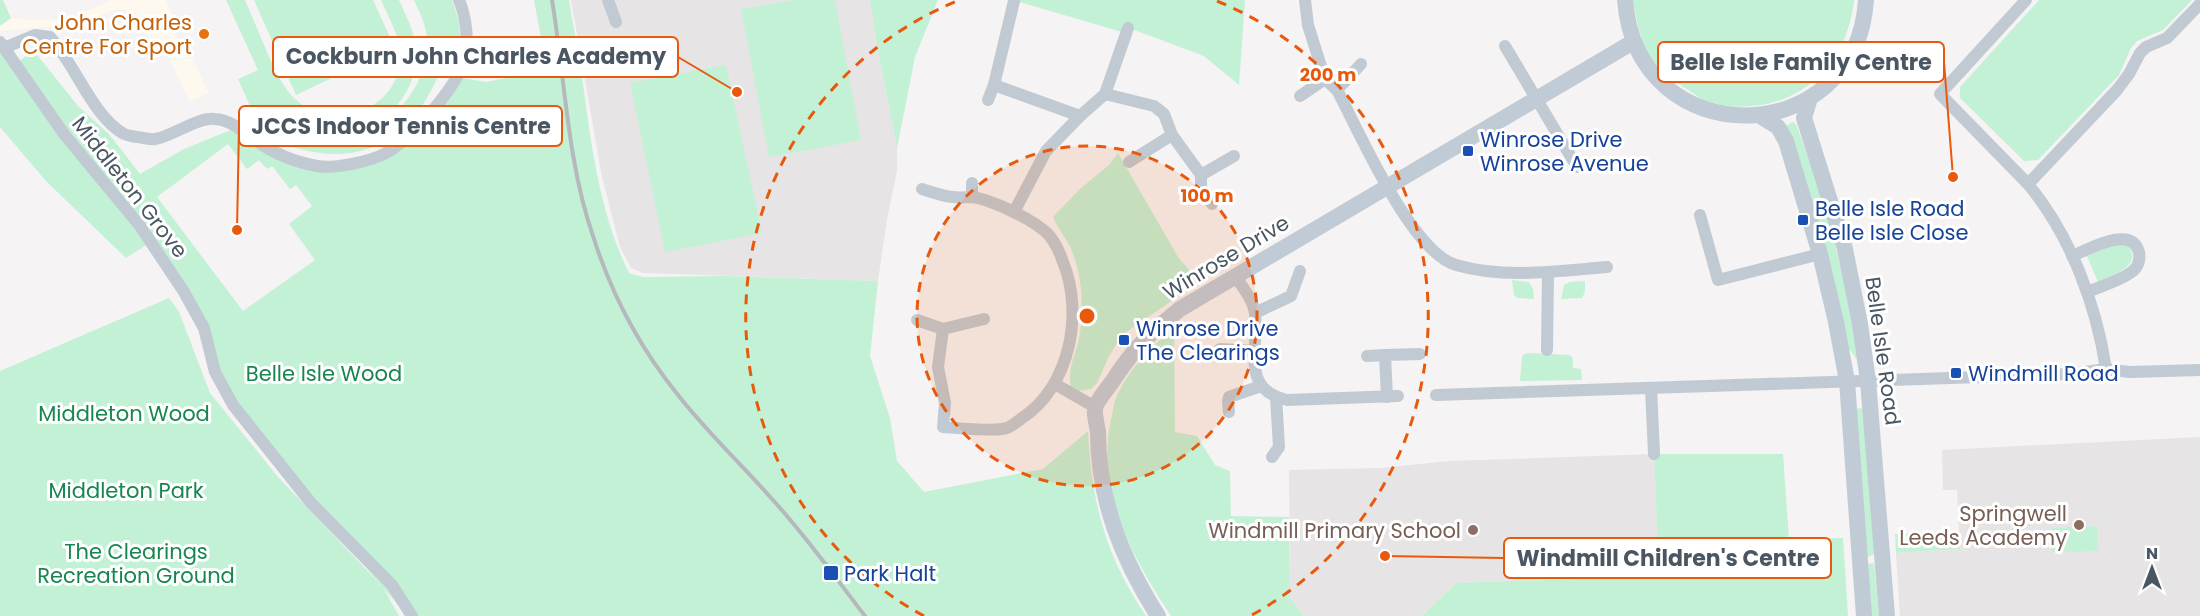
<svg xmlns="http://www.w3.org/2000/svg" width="2200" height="616" font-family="Poppins,sans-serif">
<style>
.commercial{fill:#fdf9ef}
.education{fill:#e6e4e5}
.green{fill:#c3f1d5;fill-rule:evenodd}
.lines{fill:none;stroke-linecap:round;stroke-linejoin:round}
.street{stroke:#c1cad2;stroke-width:12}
.secondary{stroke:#c1cbd6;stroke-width:16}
.rail{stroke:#b5b8bd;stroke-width:4}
.ring{fill:none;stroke:#e8590c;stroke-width:3;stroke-dasharray:10 8}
.food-dot{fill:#e8710a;stroke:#fff;stroke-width:2}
.transit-dot{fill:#1a4fb4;stroke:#fff;stroke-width:2}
.education-dot{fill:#8d6e63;stroke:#fff;stroke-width:2}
.labels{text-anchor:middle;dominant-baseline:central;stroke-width:6;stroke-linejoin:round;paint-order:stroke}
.food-label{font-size:21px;fill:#c56008;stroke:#fff;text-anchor:end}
.transit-label{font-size:21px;fill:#164399;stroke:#fff;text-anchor:start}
.street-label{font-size:21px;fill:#4a5661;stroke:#fff}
.park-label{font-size:21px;fill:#17864f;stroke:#fff}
.education-label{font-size:21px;fill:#785e54;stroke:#fff;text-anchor:end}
.centre{fill:#e8590c;stroke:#fff;stroke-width:3}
.ring-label{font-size:18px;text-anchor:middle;font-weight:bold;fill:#e8590c;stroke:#fff;stroke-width:6;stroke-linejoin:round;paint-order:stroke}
.leader{fill:none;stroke:#e8590c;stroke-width:2}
.callout-dot{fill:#e8590c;stroke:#fff;stroke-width:2}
.callout{fill:#fff;stroke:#e8590c;stroke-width:2}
.callout-label{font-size:22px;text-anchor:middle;font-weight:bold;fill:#4a5661}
</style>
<rect width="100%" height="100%" fill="#f5f3f3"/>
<!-- commercial -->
<polygon class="commercial" points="112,0 166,0 178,27 173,30 187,59 192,57 209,93 189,102 162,42 152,46 138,13 119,9 71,25 0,31 0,26 11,18 33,20 63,19 79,15"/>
<!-- education -->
<g class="education">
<polygon points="571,0 870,0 875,35 897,148 897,171 887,219 878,281 643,273 631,268 620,247 602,177"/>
<polygon points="2200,437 2200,616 1900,616 1896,553 1960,549 1957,490 1943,490 1942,450"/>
<polygon points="1654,454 1659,576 1456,583 1422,616 1304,616 1290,598 1289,470 1379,468 1450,461"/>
</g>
<!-- green -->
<g class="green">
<polygon points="0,0 3,0 11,18 0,26"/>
<path d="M226 0H245C257 26 274 75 291 95 327 135 400 112 400 57 400 36 389 18 381 0H399C407 18 417 36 416 57 415 102 373 137 329 132 314 131 300 123 287 115L279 118 265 134 262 133 238 79 258 70Z"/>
<polygon points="254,0 373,0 395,48 296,95"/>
<path d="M414 0H452C458 17 465 41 457 57L427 53C430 34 422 17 414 0Z"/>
<path d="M534 0H569C573 26 579 51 582 77 591 143 599 212 629 273L643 277 724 276 878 281 870 356 890 418 897 461 924 492 1043 469 1088 431C1092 504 1105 555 1146 616H408L384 589 399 616H0V371L169 298 179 312 210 393 278 477 381 585 311 503 233 405 204 328 151 242 126 258 46 181 0 127V42L15 64 34 51 78 106 109 134 140 174 184 149 238 127 255 141 320 167 385 154 457 77 486 82 547 70ZM228 144 247 169 259 160 267 169 272 166 290 189 296 185 312 206 289 224 315 260 243 311 157 197Z"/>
<polygon points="794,0 835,0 861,140 769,157 741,9"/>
<polygon points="870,0 938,0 915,57 897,148 875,35"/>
<polygon points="1013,0 1245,0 1239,85 1204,56 1129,28 1122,32"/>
<path d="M1632 0H1854V2C1847 58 1809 102 1751 106 1737 108 1720 106 1706 101 1700 98 1693 93 1687 89 1672 81 1652 64 1645 48 1639 34 1636 15 1632 0Z"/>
<polygon points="2039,0 2192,0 2163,30 2137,41 2131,48 2119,75 2038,160 2024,161 1960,98 1960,87"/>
<polygon points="726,65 762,233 665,252 630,83"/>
<path d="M424 68 440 71C411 145 353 172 279 142L297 126C354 149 403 125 424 68Z"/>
<path d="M1793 122 1796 124C1812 168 1827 212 1838 257 1847 291 1853 326 1858 361L1850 350 1846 351 1786 129 1787 125Z"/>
<path d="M1118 153 1178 257 1199 282 1122 335 1109 356 1097 383 1091 389 1078 391 1071 387C1066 369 1078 351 1080 333 1084 303 1082 268 1067 241 1062 233 1057 226 1053 217L1080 189 1109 165Z"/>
<path d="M2117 244 2128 246C2144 266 2112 275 2098 282L2087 256Z"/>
<polygon points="1512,280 1529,282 1533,289 1534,299 1517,298 1514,295"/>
<polygon points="1585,281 1585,292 1582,298 1561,299 1564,285 1570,282"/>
<path d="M1174 328 1175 432 1197 436 1215 465 1230 471 1231 516 1289 517 1290 598 1304 616H1171C1133 558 1095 492 1111 420 1113 413 1113 405 1116 398 1128 370 1151 347 1174 328Z"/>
<polygon points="1527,353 1570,355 1573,358 1573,368 1581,369 1582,380 1520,381 1522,356"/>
<polygon points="1864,408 1875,554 1867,557 1853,409"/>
<polygon points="1654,454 1783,454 1789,539 1843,538 1848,616 1422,616 1456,583 1659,576"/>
<polygon points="2097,526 2098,551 2052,552 2052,528"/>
<polygon points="1959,531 1960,549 1896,553 1895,534"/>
<polygon points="1874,563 1879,616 1869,616 1867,564"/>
</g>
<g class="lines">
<!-- street -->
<g class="street">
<polyline points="608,0 616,22"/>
<path d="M1305 0 1308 25 1325 79 1337 90C1359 131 1411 252 1456 265 1504 279 1558 271 1607 267"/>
<path d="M2026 0 1940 94 2028 184C2070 235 2096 303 2106 369"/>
<polyline points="1014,1 994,85 1080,116"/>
<polyline points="0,42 64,134 140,226 184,292 204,328 215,372 233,405 311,503 392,585 412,616"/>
<polyline points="1505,46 1577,167"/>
<path d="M4 48 35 35 50 37C75 64 93 117 124 134 128 136 133 136 137 137 142 137 150 140 155 139 171 137 197 117 215 119 231 120 242 131 255 140 273 153 295 162 317 166 334 169 368 162 384 154 410 141 458 86 465 58 469 40 466 17 459 0"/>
<polyline points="1337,90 1361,64"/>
<polyline points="1105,94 1154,106 1164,114 1172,135 1201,175 1201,187 1212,204"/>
<polyline points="1300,96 1325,79"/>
<polyline points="988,100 994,85"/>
<polyline points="1129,162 1172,135"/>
<polyline points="1201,175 1234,156"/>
<polyline points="972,183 972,197"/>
<polyline points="2028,184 2117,90 2129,74 2140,53 2146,47 2167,38 2200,4"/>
<path d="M922 189C932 192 942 196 953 197 959 198 965 197 971 197 991 199 1034 220 1048 234 1055 242 1060 253 1063 262 1084 313 1070 387 1022 418 1018 421 1012 426 1007 428 995 432 957 428 943 427L945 403 938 367 943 329 984 319"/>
<polyline points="1014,212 1046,151 1080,116 1105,94 1128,28"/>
<polyline points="1700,215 1718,280 1820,254"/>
<path d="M2072 256C2088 250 2131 224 2139 252 2140 258 2139 265 2134 270 2125 279 2099 287 2087 292"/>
<path d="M1236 277C1243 288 1254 301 1255 314 1259 348 1240 390 1287 400L1398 396"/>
<polyline points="1255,313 1291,296 1300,271"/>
<polyline points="917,320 943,329"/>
<polyline points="1220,349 1255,351"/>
<polyline points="1547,350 1548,272"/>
<polyline points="1367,356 1385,355"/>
<polyline points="1055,384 1095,407"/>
<polyline points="1651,388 1654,454"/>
<polyline points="1436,395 2071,374 2106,369 2129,372 2200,370"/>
<polyline points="1387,397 1385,355 1420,354"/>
<polyline points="1229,412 1228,402 1229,397 1261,386"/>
<polyline points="1272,457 1279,447 1276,397"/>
</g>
<!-- secondary -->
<g class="secondary">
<path d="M1625 0C1637 156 1856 152 1866 0"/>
<polyline points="1810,98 1804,118 1845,249 1860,324 1868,381 1887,616"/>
<polyline points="1760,116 1778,127 1786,141 1820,254 1836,322 1847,381 1864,616"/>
<path d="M1158 616C1122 559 1098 500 1098 432 1097 424 1093 412 1096 405 1100 397 1107 389 1112 382 1134 348 1149 334 1180 309L1633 42"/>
</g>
<!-- rail -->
<path class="rail" d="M552 0C565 78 567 161 593 236 611 293 640 348 678 395 707 432 741 464 772 499 806 536 835 577 865 616"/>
</g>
<!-- distance rings -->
<circle cx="1087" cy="316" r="170" fill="#e8590c" fill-opacity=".12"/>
<g class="ring">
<circle cx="1087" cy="316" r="170"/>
<path d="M924 616A341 341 0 0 1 957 1M1217 1A341 341 0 0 1 1250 616"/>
</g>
<!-- markers -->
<circle class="food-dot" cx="204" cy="34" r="6"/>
<g class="transit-dot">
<rect x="1462" y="145" width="12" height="12" rx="3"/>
<rect x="1797" y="214" width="12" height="12" rx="3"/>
<rect x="1118" y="334" width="12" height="12" rx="3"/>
<rect x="1950" y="367" width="12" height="12" rx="3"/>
<rect x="823" y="565" width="16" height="16" rx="3"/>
</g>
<g class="education-dot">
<circle cx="2079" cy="525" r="6"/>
<circle cx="1473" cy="530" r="6"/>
</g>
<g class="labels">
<!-- food labels -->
<g class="food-label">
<text x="192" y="22">John Charles<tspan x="192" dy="24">Centre For Sport</tspan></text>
</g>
<!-- transit labels -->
<g class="transit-label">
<text x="1480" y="139">Winrose Drive<tspan x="1480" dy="24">Winrose Avenue</tspan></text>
<text x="1815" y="208">Belle Isle Road<tspan x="1815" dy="24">Belle Isle Close</tspan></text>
<text x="1136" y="328">Winrose Drive<tspan x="1136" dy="24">The Clearings</tspan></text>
<text x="1968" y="373">Windmill Road</text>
<text x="844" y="573">Park Halt</text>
</g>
<!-- street labels -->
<g class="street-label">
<text transform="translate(130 187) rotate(52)">Middleton Grove</text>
<text transform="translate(1226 257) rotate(-31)">Winrose Drive</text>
<text transform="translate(1883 351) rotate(82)">Belle Isle Road</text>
</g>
<!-- park labels -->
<g class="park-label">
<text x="324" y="373">Belle Isle Wood</text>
<text x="124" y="413">Middleton Wood</text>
<text x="126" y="490">Middleton Park</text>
<text x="136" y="551">The Clearings<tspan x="136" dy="24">Recreation Ground</tspan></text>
</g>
<!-- education labels -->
<g class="education-label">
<text x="2067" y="513">Springwell<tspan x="2067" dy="24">Leeds Academy</tspan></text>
<text x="1461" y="530">Windmill Primary School</text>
</g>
</g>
<circle cx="1087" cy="316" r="9" class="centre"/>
<g class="ring-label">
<text x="1328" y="81">200 m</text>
<text x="1207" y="202">100 m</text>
</g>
<!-- callouts -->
<path class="leader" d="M737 92L678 57M1953 177L1944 62M237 230L239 126M1385 556L1504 558"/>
<g class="callout-dot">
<circle cx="737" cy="92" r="6"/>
<circle cx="1953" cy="177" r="6"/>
<circle cx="237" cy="230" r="6"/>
<circle cx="1385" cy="556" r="6"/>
</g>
<g class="callout">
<rect x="273" y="37" width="405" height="40" rx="6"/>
<rect x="1658" y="42" width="286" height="40" rx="6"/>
<rect x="239" y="106" width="323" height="40" rx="6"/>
<rect x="1504" y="538" width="327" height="40" rx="6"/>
</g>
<g class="callout-label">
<text x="476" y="64">Cockburn John Charles Academy</text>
<text x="1801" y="70">Belle Isle Family Centre</text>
<text x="401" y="134">JCCS Indoor Tennis Centre</text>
<text x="1668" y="566">Windmill Children's Centre</text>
</g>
<!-- north arrow -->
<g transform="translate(2152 568)" stroke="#ffffff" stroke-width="4.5" paint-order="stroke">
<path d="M0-4.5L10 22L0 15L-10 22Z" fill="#4a5661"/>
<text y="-9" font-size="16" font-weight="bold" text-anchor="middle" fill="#4a5661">N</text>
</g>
</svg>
